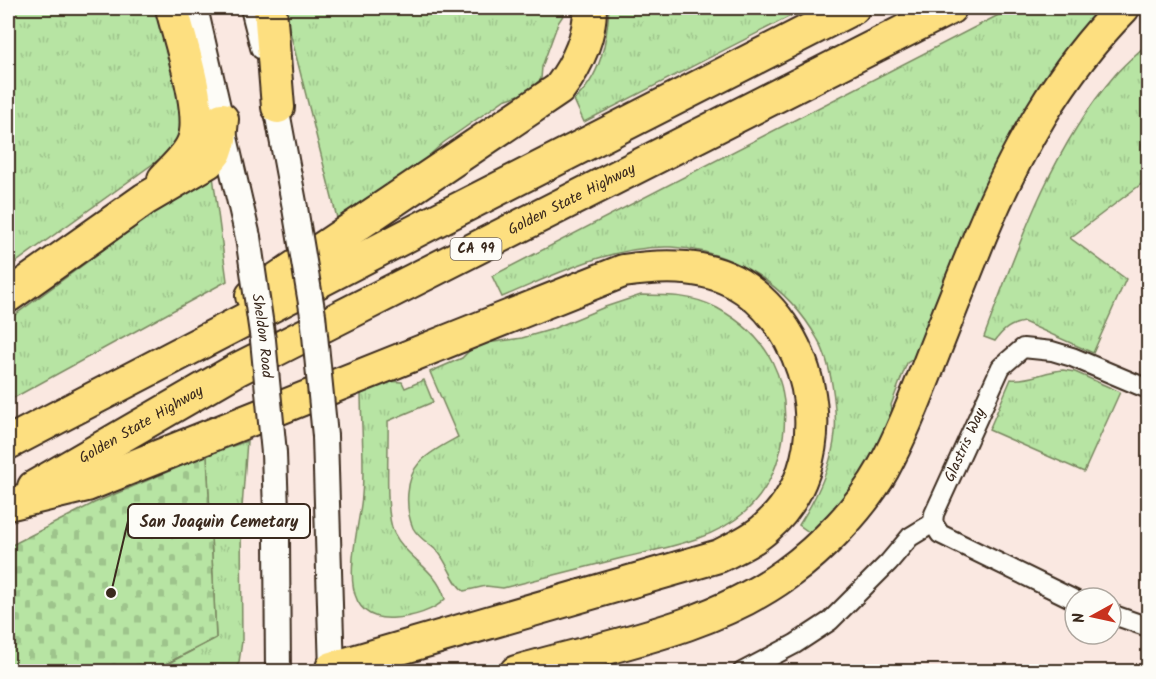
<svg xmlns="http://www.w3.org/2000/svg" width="1156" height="679" font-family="Kalam,sans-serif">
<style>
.grass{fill:url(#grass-tufts);stroke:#798760;stroke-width:1.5}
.cemetery{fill:url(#cemetery-stones);stroke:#798760;stroke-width:1.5}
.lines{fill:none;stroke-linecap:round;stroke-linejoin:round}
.street-casing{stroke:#3b2a1e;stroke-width:22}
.secondary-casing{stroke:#3b2a1e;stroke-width:28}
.highway-casing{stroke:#3b2a1e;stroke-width:36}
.street{stroke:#fdfcf7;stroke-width:18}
.secondary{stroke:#fdfcf7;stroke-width:24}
.highway{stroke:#fddf80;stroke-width:32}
.secondary-bridge-casing{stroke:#3b2a1e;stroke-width:28;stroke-linecap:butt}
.secondary-bridge{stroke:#fdfcf7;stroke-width:24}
.labels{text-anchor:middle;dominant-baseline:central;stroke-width:4.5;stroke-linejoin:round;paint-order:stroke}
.shield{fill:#fdfcf7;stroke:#75695f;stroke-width:1.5}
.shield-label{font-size:14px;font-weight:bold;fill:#3b2a1e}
.street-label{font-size:15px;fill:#3b2a1e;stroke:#fdfcf7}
.leader{fill:none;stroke:#3b2a1e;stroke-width:2}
.callout-dot{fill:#3b2a1e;stroke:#fdfcf7;stroke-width:2}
.callout{fill:#fdfcf7;stroke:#3b2a1e;stroke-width:2}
.callout-label{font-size:16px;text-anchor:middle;font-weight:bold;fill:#3b2a1e}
</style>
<defs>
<pattern id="grass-tufts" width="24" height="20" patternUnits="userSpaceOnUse" patternTransform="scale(1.5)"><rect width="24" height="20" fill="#b7e4a3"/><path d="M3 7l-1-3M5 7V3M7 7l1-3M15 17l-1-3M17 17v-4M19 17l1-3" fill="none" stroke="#9ec48c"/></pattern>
<pattern id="cemetery-stones" width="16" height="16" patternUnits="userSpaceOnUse" patternTransform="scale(1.5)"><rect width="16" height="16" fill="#b7e4a3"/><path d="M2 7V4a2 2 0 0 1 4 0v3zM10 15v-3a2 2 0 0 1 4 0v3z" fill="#9ec48c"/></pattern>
</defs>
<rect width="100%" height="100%" fill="#fae8e1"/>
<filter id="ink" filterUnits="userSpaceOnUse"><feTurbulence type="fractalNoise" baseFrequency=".0167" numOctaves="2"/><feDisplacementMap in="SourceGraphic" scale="12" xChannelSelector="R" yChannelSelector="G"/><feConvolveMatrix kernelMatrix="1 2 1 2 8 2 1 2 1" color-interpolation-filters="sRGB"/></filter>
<g filter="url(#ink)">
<!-- grass -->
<g class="grass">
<polygon points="8,8 157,8 184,112 183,137 168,153 8,268"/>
<polygon points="284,8 568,8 558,23 542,67 541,79 525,93 504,100 443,143 424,160 337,218"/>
<path d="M609 8H806L584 122 574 100C601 77 607 41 609 8Z"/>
<path d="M1012 8H1107L922 353 907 363 891 405 894 420 873 459 848 497 813 535 799 525C817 497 832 467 835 433 837 407 831 362 818 340 788 285 732 250 671 247 611 245 555 275 502 297L492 276Z"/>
<path d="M1148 43V129L1142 145 1143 162 1148 174V179L1070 238 1126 279 1093 353 1024 322C1010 324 1003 330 995 341L984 337C1018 246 1051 149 1115 75 1125 63 1138 53 1148 43Z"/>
<polygon points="208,173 213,176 227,281 8,401 8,320"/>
<path d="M641 295C667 295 694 295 717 308 739 320 760 338 772 361 796 409 785 475 745 512 712 541 663 548 622 558 583 568 543 578 503 588L486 586 464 591C454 585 448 564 439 553 432 545 419 539 413 528 405 509 405 478 420 462 431 451 445 444 458 437L430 372 462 358 473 347 480 344 522 338 550 330 605 307Z"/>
<path d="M1063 370 1075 372 1120 392 1084 472 989 430 1011 379C1030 381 1044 371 1063 370Z"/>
<path d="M424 380 433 402 388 421C389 448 384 512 394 533 407 559 437 569 445 599 434 611 412 617 395 618 327 624 360 532 362 495 365 461 361 424 361 390L385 381 402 382 405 388Z"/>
<polygon points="247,441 241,521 242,641 239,662 234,671 152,672 216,638 207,455"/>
</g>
<!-- cemetery -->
<polygon class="cemetery" points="207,455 216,638 152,671 8,671 8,547 94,503"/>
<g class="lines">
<!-- street casing -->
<g class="street-casing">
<g id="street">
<path id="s1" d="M1075 600 940 534 933 523 934 514 1001 367 1023 348 1052 351 1072 357 1148 389"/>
<polyline points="1111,614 1148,627"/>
<polyline points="742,672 795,644 830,621 889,562 910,537 933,523"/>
</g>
</g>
<!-- secondary casing -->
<g class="secondary-casing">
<g id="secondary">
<polyline points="195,8 248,237"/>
<polyline points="253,8 263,47"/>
<polyline points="273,90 295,208"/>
<polyline points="325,436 332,672"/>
<polyline points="274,453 277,540 278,672"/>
</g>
</g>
<!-- highway casing -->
<g class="highway-casing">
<g id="highway">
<polyline points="270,8 278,107"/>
<path d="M164 179C174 168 188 156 193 143 206 114 179 39 172 8"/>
<polyline points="8,296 145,199 208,162 216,152 220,140 222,119"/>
<path d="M252 296 559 89C577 65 590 38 590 8"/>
<polyline points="8,443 433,222 853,8"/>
<path id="s2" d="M34 487 238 369 950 8"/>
<path d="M8 504 87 485 623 271C663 265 710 263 746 289 819 341 838 465 766 528 753 540 735 548 719 556L332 668"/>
<path d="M516 672C606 646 709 630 786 574 821 549 862 507 883 469 900 438 913 405 926 372 944 326 962 280 981 234 1016 151 1059 73 1123 8"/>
</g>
</g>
<!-- street -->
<use href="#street" class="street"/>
<!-- secondary -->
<use href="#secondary" class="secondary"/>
<!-- highway -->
<use href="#highway" class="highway"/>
<!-- secondary-bridge casing -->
<g class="secondary-bridge-casing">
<g id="secondary-bridge">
<polyline points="295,208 313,315 325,436"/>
<path id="s3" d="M248 237 263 340 274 453"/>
</g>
</g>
<!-- secondary-bridge -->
<use href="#secondary-bridge" class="secondary-bridge"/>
</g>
</g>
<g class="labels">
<!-- shield labels -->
<rect class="shield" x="450.5" y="238" width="51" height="22" rx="4.5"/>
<g class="shield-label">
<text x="476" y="249">CA 99</text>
</g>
<!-- street labels -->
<g class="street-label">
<text stroke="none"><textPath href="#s2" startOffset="610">Golden State Highway</textPath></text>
<text stroke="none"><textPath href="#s3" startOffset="100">Sheldon Road</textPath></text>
<text stroke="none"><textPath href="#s2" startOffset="124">Golden State Highway</textPath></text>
<text stroke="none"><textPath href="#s1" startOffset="248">Glastris Way</textPath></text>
</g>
</g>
<!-- callouts -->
<path class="leader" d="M111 593L128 521"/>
<circle class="callout-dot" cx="111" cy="593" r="6"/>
<rect class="callout" x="128" y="504" width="182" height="34" rx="6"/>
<g class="callout-label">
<text x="219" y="527">San Joaquin Cemetary</text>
</g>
<!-- margin -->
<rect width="1156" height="679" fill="none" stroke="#fdfcf7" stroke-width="30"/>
<rect x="15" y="15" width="1126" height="649" fill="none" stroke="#3b2a1e" stroke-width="2" filter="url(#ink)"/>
<!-- north arrow -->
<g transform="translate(1093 616) rotate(262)"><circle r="28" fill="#fdfcf7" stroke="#afa8a0" stroke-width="1.5"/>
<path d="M0-4.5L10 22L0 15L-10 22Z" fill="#c8321e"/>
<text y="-9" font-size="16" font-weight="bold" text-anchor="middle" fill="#3b2a1e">N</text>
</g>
</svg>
